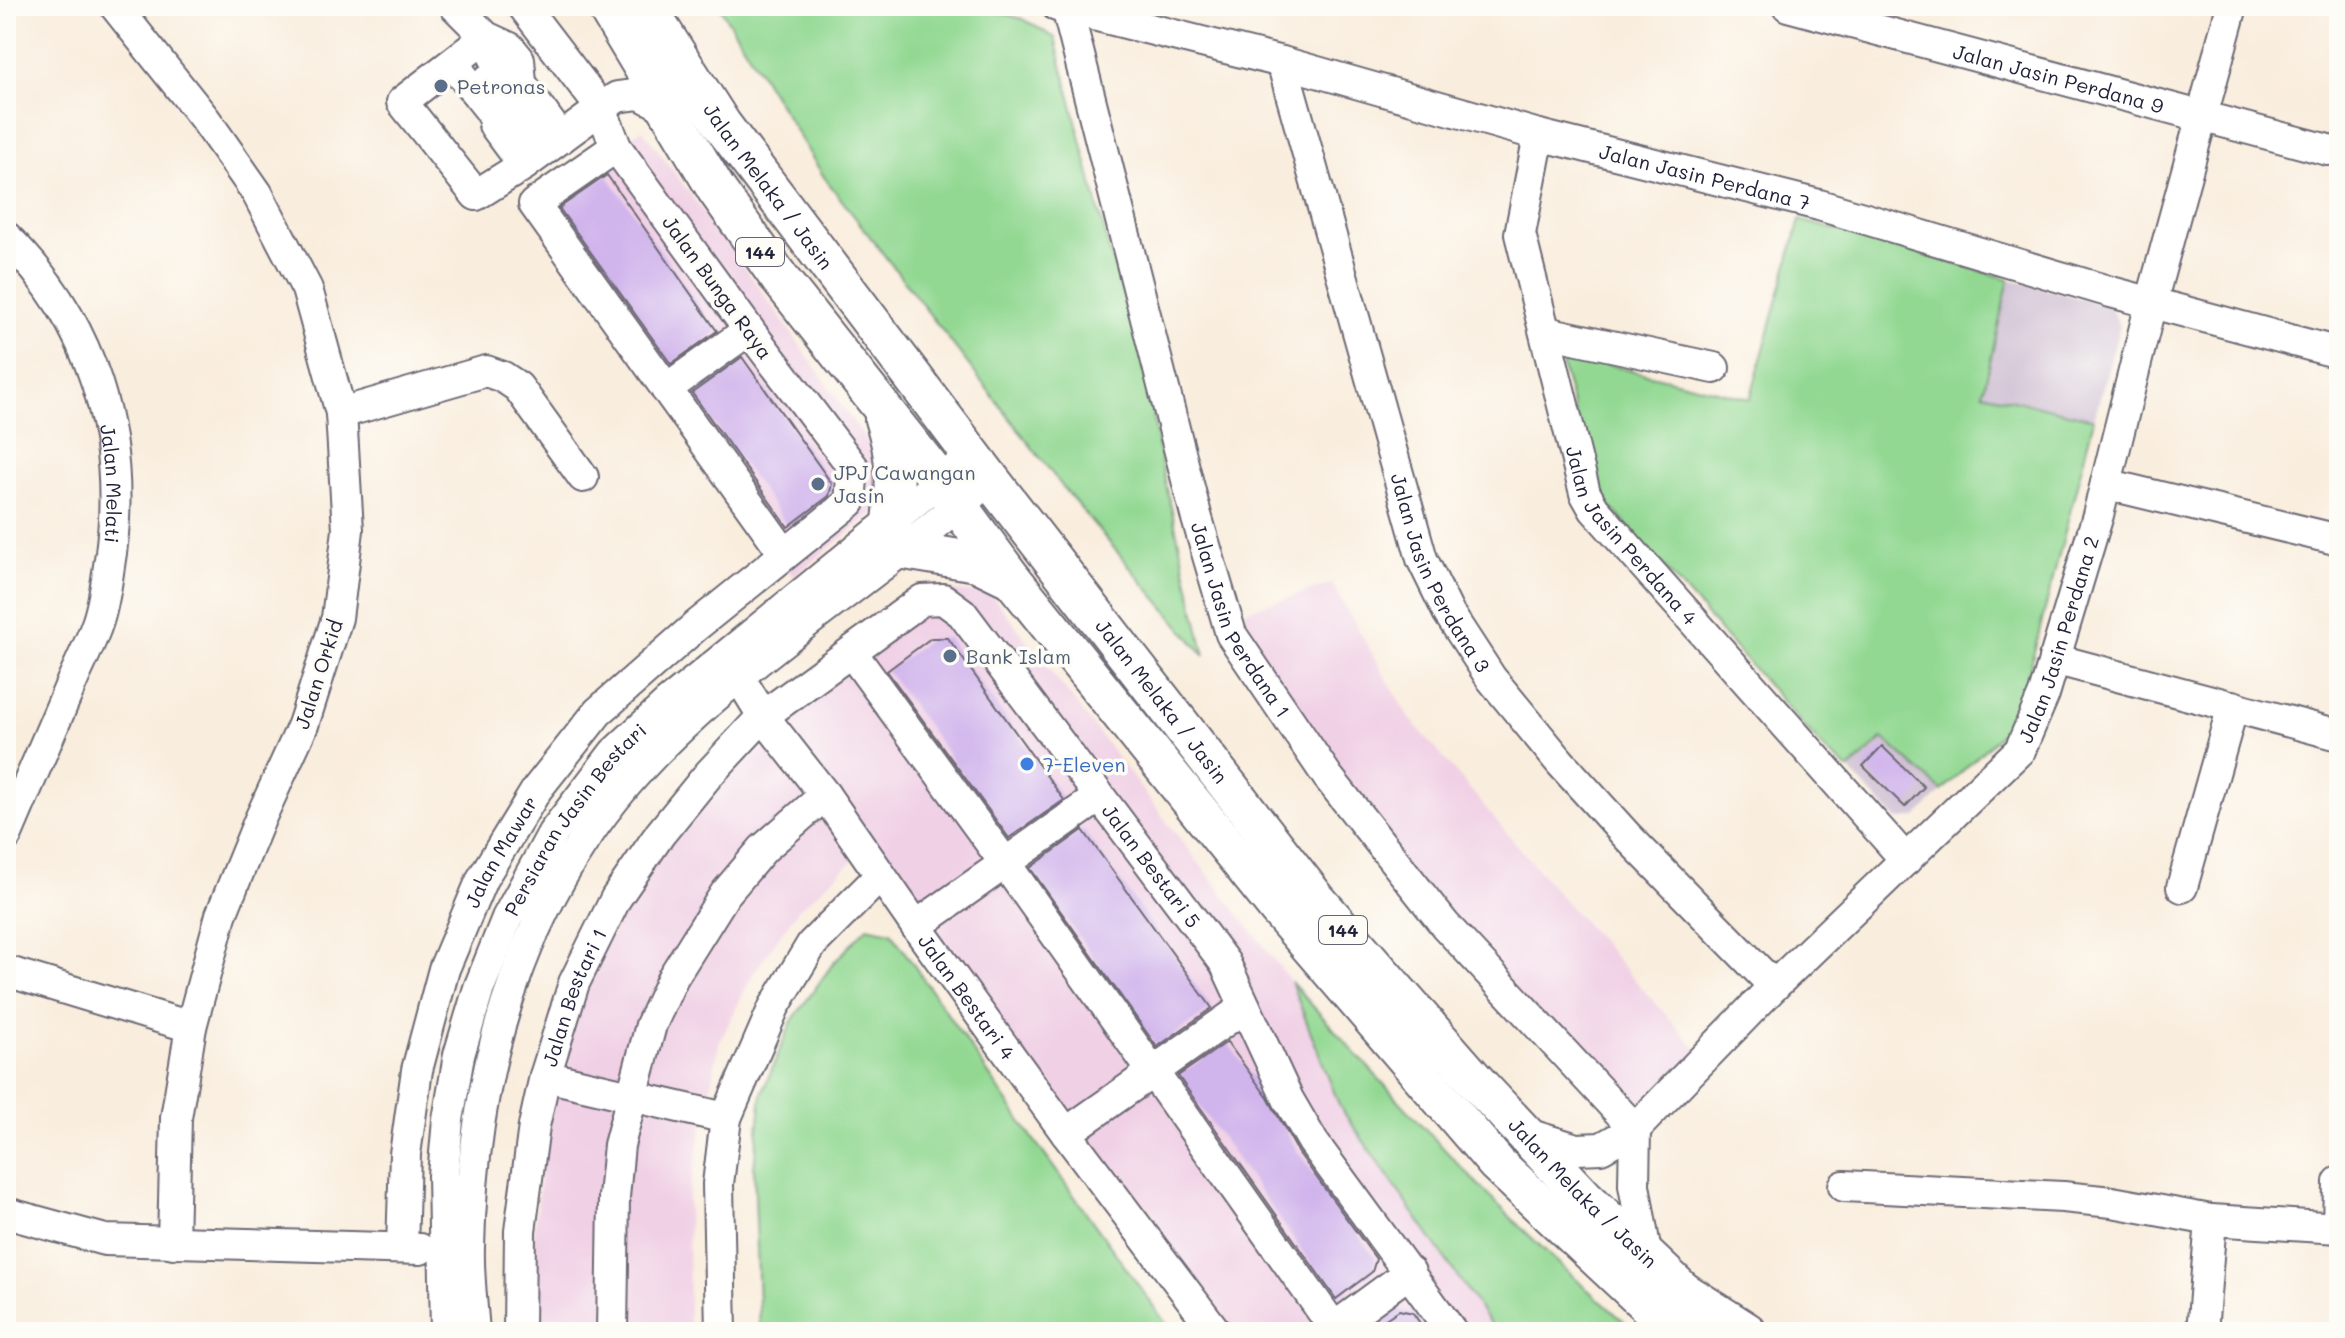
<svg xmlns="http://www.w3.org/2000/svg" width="2345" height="1338" font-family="Mali,sans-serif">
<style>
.built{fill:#f0d0e5}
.industrial{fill:#cebed2}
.green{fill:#92d892;stroke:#5a7d66;stroke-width:2}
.building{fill:#d0b4ec}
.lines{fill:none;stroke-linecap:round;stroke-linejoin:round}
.minor-casing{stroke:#6d6974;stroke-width:34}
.major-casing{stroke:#6d6974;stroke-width:42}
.minor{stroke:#fff;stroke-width:30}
.major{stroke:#fff;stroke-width:38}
.service-dot{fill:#5c6f8a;stroke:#fdfcf7;stroke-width:3}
.shop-dot{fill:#3f7fe0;stroke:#fdfcf7;stroke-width:3}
.labels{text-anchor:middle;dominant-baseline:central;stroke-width:7;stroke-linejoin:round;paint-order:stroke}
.shield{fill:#fdfcf7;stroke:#646373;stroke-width:2}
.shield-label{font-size:18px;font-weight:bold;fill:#22223b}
.street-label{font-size:20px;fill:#22223b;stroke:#fdfcf7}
.service-label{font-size:20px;fill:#4e5e75;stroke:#fdfcf7;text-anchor:start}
.shop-label{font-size:20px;fill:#366cbe;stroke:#fdfcf7;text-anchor:start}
</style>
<rect width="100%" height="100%" fill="#fdfcf7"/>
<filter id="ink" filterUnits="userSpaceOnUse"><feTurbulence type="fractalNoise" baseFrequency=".0125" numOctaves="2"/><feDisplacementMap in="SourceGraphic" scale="16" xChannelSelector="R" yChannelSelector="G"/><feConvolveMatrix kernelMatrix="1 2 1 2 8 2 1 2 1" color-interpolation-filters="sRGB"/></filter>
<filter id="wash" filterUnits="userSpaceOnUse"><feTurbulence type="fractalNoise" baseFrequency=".006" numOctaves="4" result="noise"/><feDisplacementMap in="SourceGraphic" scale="32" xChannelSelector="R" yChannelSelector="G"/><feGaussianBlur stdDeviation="1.8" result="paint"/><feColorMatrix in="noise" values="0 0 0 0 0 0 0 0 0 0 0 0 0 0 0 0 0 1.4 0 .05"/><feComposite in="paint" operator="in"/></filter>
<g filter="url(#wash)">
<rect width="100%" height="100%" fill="#f9eddd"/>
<!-- built -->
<g class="built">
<polygon points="642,129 764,294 880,460 875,512 793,577 529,209"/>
<polygon points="1332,584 1408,716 1550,884 1698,1051 1634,1122 1437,918 1232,615"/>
<polygon points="932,589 991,594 1291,982 1340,1107 1496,1332 1207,1332 866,849 799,909 753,973 719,1044 688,1197 689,1332 528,1332 533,1247 548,1101 583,987 637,886 701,802"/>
</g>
<!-- industrial -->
<g class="industrial">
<polygon points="2009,279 2110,307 2120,326 2094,419 1983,393"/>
<polygon points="1883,738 1942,791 1917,817 1897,820 1849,770"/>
</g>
<!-- green -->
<g class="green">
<polygon points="719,6 972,6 1023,19 1055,38 1109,250 1144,357 1161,463 1205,656 1065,490 824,177"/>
<polygon points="1800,220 2009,279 1983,393 2094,419 2017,718 1942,791 1883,738 1849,770 1826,751 1595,489 1562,365 1573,356 1750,399"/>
<polygon points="867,927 891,932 1029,1133 1172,1332 760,1332 754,1168 762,1093 792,1021 832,965"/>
<path d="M1291 982C1401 1103 1510 1228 1637 1332H1496L1340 1107Z"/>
</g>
<g id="blocks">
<!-- building -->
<g class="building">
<polygon points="607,175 717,331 671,364 559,208"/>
<polygon points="742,357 832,484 829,496 788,527 692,393"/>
<polygon points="931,638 948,638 1064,800 1009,838 887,671"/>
<polygon points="1882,746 1924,787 1905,807 1863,766"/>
<polygon points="1083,830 1212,1008 1157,1047 1030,868"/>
<polygon points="1227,1042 1268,1098 1298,1152 1376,1259 1372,1272 1336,1299 1178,1076"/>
<polygon points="1399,1310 1413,1313 1426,1332 1366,1332"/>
</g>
</g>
</g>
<g filter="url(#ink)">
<use href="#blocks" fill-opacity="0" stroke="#6d6974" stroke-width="2"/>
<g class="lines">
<!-- minor casing -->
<g class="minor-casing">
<g id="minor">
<polyline points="115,6 205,119 257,193 307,289 341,413 348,530 337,618 303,725 260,819 221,915 191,1027 176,1118 173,1243"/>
<polyline points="455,6 486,37 510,48 519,59 521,83 561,138"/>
<path id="s1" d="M1057 6 1282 62 1539 135 1819 205 2111 292 2339 353"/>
<path id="s2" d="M1788 6 2328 150"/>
<path id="s3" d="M1067 8 1196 515 1231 634 1328 777 1445 925 1635 1129"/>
<path id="s4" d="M1282 62 1422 559 1448 612 1491 678 1560 762 1627 836 1774 986"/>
<polyline points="453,64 493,114 494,125 524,165"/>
<polyline points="489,79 544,150"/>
<path d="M521 83C500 70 493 60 486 37L402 102 476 195 524 165 617 97 640 94 668 109"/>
<path id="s5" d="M1539 135 1520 234 1585 493 1594 509 1906 860"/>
<polyline points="616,147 534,204 784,553"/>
<path id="s6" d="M6 237C93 322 126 435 111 553 107 577 105 602 97 624 89 647 77 669 68 691 47 739 27 788 6 836"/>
<polyline points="1546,332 1714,368"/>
<polyline points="666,389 749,330"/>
<polyline points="341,413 486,371 503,377 518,387 583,477"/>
<polyline points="2106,484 2339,540"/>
<polyline points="852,653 1005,863 1337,1332"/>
<polyline points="2054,659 2339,735"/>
<path id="s7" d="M726 663 739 677 763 716 825 795 916 926 1066 1133 1216 1332"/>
<polyline points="2182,887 2233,706"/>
<polyline points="916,926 1099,797"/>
<polyline points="6,971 191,1027"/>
<polyline points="545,1076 726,1118"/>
<polyline points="1635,1129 1634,1185 1647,1259"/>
<polyline points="1066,1133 1245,1007"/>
<path id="s8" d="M1524 1133 1577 1149 1601 1148 1635 1129 1774 986 2020 750 2044 694 2098 515 2151 303 2232 6"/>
<polyline points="1844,1186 2063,1197 2112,1202 2211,1220 2339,1228"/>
<polyline points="6,1213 105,1240 420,1249"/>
<polyline points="2338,1228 2339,1182"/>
<path id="s9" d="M402 1248 405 1154 417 1070 444 969 482 879 537 789 598 712 696 626 850 502 853 467 749 330 616 147 601 108 523 6"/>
<path id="s10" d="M446 1332 443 1175 448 1120 459 1055 479 988 507 918 553 833 614 753 668 703 956 468"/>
<path d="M474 1332C472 1304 468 1275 469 1247 473 1063 522 890 653 755 754 651 881 574 990 479"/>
<path id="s11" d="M519 1332 520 1231 534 1126 545 1076 574 983 616 898 660 834 708 775 763 716 922 600 943 599 962 613 1225 963 1288 1099 1313 1142 1452 1332"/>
<polyline points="612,1332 614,1197 619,1145 651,1025 673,977 725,894 763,849 825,795"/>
<polyline points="721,1332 718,1184 726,1118 774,1007 812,944 880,876"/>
<polyline points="1328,1332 1410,1272"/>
<polyline points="2202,1332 2211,1220"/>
</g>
</g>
<!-- major casing -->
<g class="major-casing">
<g id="major">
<polyline points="606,6 716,189 780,279 939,480 1012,579 1278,909 1497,1164 1659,1316 1684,1332"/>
<path id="s12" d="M646 6 722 125 990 479 1316 899 1481 1087 1585 1198 1683 1291 1747 1332"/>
<path d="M884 419C897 458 896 483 892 523"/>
<polyline points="905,550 977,562 1012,579"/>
</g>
</g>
<!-- minor -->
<use href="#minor" class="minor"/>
<!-- major -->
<use href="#major" class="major"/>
</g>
</g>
<!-- markers -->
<g class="service-dot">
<circle cx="441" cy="86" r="8"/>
<circle cx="818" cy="484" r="8"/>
<circle cx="950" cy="656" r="8"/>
</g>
<circle class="shop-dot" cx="1027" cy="764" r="8"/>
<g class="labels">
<!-- shield labels -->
<g class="shield">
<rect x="736" y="238" width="48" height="28" rx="6"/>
<rect x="1319" y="916" width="48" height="28" rx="6"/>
</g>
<g class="shield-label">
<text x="760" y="252">144</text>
<text x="1343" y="930">144</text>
</g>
<!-- street labels -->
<g class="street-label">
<text stroke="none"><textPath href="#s2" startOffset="280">Jalan Jasin Perdana 9</textPath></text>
<text stroke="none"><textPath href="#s1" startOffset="670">Jalan Jasin Perdana 7</textPath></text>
<text stroke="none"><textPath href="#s12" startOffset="218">Jalan Melaka / Jasin</textPath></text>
<text transform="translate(718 287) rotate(54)">Jalan Bunga Raya</text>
<text stroke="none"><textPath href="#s6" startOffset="276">Jalan Melati</textPath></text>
<text stroke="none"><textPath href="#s5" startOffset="428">Jalan Jasin Perdana 4</textPath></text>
<text stroke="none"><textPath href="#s4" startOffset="536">Jalan Jasin Perdana 3</textPath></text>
<text stroke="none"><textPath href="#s3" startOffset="638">Jalan Jasin Perdana 1</textPath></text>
<text stroke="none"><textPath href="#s8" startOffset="776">Jalan Jasin Perdana 2</textPath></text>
<text transform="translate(318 674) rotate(-72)">Jalan Orkid</text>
<text stroke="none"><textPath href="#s12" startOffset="866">Jalan Melaka / Jasin</textPath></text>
<text stroke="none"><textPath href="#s10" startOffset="544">Persiaran Jasin Bestari</textPath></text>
<text stroke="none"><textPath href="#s9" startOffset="414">Jalan Mawar</textPath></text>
<text stroke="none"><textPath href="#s11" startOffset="1242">Jalan Bestari 5</textPath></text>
<text stroke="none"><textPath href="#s7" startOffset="412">Jalan Bestari 4</textPath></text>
<text stroke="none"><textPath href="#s11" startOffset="342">Jalan Bestari 1</textPath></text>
<text stroke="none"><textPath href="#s12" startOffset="1514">Jalan Melaka / Jasin</textPath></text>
</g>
<!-- service labels -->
<g class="service-label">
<text x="457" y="86">Petronas</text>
<text x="834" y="472">JPJ Cawangan<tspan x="834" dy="23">Jasin</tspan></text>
<text x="966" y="656">Bank Islam</text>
</g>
<!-- shop labels -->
<g class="shop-label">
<text x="1043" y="764">7-Eleven</text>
</g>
</g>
<!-- margin -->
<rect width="2345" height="1338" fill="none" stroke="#fdfcf7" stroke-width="32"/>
</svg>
